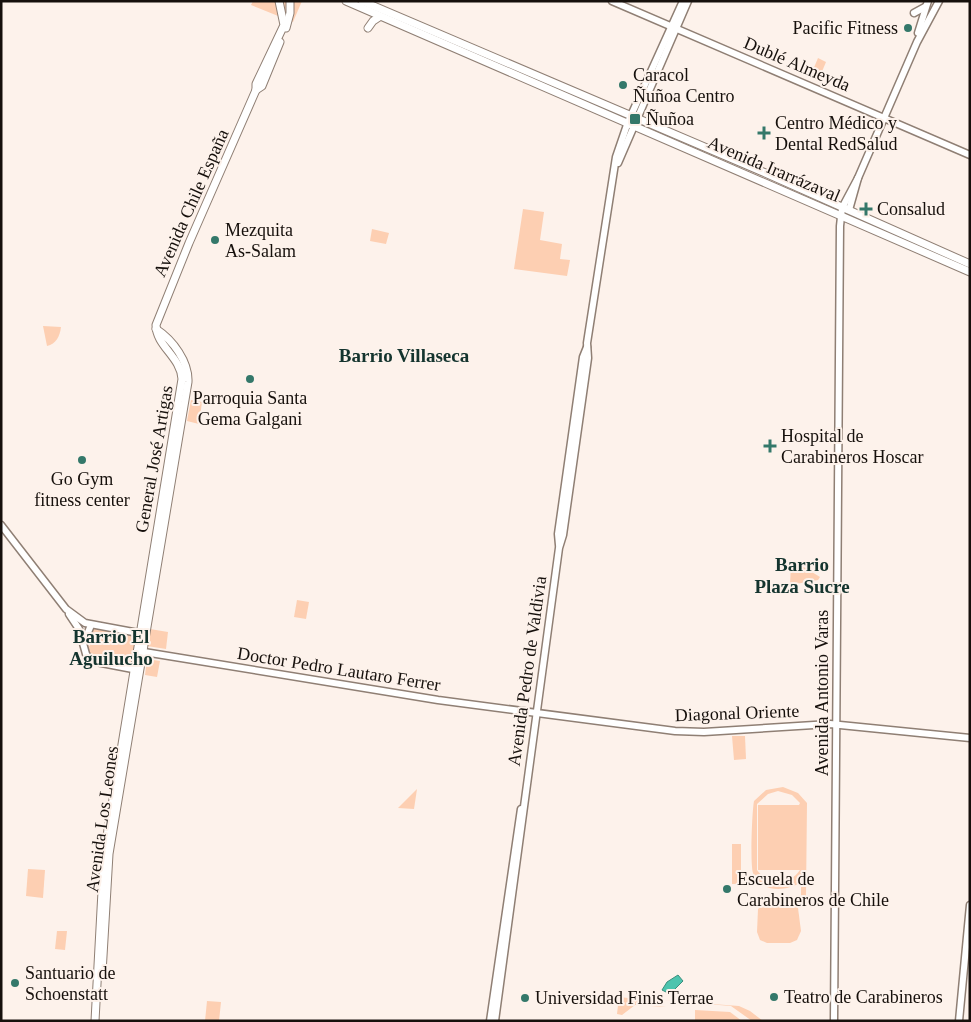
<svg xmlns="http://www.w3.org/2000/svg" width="971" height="1022" font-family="'Times New Roman',serif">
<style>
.green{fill:#fdcfb2;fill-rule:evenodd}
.water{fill:#4dc4ae;stroke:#3c8e7d}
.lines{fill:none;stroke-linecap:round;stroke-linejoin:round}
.secondary-casing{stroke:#8f7f74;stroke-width:9}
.primary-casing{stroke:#8f7f74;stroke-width:9}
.secondary{stroke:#fff;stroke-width:6}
.primary{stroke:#fff;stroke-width:7}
.poi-dot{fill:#34786a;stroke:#fdf2eb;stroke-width:2}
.labels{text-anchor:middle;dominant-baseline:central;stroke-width:4;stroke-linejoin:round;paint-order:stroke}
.poi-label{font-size:18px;fill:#16100c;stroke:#fdf2eb;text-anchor:start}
.street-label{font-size:18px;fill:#16100c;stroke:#fdf2eb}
.neighbourhood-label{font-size:19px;font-weight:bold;fill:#14342e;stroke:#fdf2eb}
</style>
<rect width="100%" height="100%" fill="#fdf2eb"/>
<!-- green -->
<g class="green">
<polygon points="253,1 302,1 293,22 251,5"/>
<polygon points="818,58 826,62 818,81 810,77"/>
<polygon points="523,209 544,212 540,240 562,244 560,259 570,260 567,276 514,269"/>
<polygon points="372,229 389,233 386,244 370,241"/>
<path d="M43 326 61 327C60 336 56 344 47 346Z"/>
<polygon points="191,400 202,402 199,424 187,421"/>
<polygon points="794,561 820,577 818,580 790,585 791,563"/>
<polygon points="297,600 309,602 306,619 294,617"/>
<polygon points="93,627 136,634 133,664 92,659 86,643 90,646 91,636 89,633"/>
<polygon points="150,629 168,632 166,649 147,646"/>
<polygon points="147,659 160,661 157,677 145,675"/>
<polygon points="732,736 745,736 746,759 734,760"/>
<path d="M783 787 798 793 807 803 806 896H801V882C786 892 761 893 753 873 750 864 752 812 754 801L766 790ZM778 791 792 795 800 803 799 805H758V870H800C789 886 768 885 757 870V804L768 794Z"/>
<polygon points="417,789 414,809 398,808"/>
<rect x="732" y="844" width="9" height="40"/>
<polygon points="28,869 45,870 43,898 26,896"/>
<polygon points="767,902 789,902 798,908 801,931 797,940 790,943 767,943 760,940 757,932 758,909"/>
<polygon points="57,931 67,931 65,950 55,949"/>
<polygon points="619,997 637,999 638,1003 666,1007 635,1005 622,1015 617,1014"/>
<polygon points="659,1000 739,1006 750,1011 763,1021 752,1021 731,1006"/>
<polygon points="207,1001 221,1002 219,1021 205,1021"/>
<polygon points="695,1010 730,1012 742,1021 695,1021"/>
</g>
<!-- water -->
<polygon class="water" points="678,975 683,981 670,994 662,990 667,982"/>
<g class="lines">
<!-- secondary casing -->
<g class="secondary-casing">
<g id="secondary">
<polyline points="612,1 970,155"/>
<polyline points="914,13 925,7"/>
<polyline points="918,33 928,1"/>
<polyline points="618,163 688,1"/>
<polyline points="849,210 858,178 917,42 939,1"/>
<polyline points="1,525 66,609 85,623 144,634"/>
<polyline points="559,545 558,534 583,357 587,347"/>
<polyline points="69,614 79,629 86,654 91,661 138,670"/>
<polyline points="84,642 91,625"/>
<polyline points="138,651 438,700 675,731 704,732 830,724 970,738"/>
<polyline points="490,1021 521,809"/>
<polyline points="495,1021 559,548 563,535 588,358 587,343 616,157 628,122 683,1"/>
<polyline points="834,1021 840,226 842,208 858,178"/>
<polyline points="959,1021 970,905"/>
</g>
</g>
<!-- primary casing -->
<g class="primary-casing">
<g id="primary">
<polyline points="346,1 970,272"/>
<polyline points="362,1 763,172 970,264"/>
<polyline points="286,28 290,13 290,1"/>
<polyline points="368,28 373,21 379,17"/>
<polyline points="256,90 262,86 280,42"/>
<path d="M102 973 109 854 188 382C189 362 173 340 156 329"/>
<path d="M95 1021 104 854 182 379C181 357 156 346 156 325L189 243 256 90V84L284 25 279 1"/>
</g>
</g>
<!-- secondary -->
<use href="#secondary" class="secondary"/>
<!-- primary -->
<use href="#primary" class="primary"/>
</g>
<!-- markers -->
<g class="poi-dot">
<circle cx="908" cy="28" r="5"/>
<circle cx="623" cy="85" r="5"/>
<rect x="629" y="113" width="12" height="12" rx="2.5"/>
<path d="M761.5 125.5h5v5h5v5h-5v5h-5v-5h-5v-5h5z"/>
<path d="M863.5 201.5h5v5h5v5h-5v5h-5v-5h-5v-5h5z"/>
<circle cx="215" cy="240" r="5"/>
<circle cx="250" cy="379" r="5"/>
<path d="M767.5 438.5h5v5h5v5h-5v5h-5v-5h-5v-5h5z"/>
<circle cx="82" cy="460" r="5"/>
<circle cx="727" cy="889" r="5"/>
<circle cx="15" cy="983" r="5"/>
<circle cx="774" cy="997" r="5"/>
<circle cx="525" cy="998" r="5"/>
</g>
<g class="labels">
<!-- poi labels -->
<g class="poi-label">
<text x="898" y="28" text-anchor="end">Pacific Fitness</text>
<text x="633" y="75">Caracol<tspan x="633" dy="21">Ñuñoa Centro</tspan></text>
<text x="646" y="119">Ñuñoa</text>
<text x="775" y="123">Centro Médico y<tspan x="775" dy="21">Dental RedSalud</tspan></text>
<text x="877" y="209">Consalud</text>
<text x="225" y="230">Mezquita<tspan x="225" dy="21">As-Salam</tspan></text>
<text x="250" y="398" text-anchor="middle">Parroquia Santa<tspan x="250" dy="21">Gema Galgani</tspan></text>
<text x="781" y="436">Hospital de<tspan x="781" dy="21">Carabineros Hoscar</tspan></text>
<text x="82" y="479" text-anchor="middle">Go Gym<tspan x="82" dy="21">fitness center</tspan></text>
<text x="737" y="879">Escuela de<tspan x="737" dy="21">Carabineros de Chile</tspan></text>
<text x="25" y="973">Santuario de<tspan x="25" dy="21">Schoenstatt</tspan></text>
<text x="784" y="997">Teatro de Carabineros</text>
<text x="535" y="998">Universidad Finis Terrae</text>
</g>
<!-- street labels -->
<g class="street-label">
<text transform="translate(797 64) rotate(23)">Dublé Almeyda</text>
<text transform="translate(774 169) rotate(23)">Avenida Irarrázaval</text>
<text transform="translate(191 203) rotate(-66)">Avenida Chile España</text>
<text transform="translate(154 459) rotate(-80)">General José Artigas</text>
<text transform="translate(339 669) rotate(9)">Doctor Pedro Lautaro Ferrer</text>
<text transform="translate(527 671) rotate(-82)">Avenida Pedro de Valdivia</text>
<text transform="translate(822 693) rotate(-90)">Avenida Antonio Varas</text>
<text transform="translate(737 713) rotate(-2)">Diagonal Oriente</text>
<text transform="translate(102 819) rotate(-82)">Avenida Los Leones</text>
</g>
<!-- neighbourhood labels -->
<g class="neighbourhood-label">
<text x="404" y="355">Barrio Villaseca</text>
<text x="802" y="564">Barrio<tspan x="802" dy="22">Plaza Sucre</tspan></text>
<text x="111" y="636">Barrio El<tspan x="111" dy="22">Aguilucho</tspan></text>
</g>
</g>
<!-- border -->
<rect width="971" height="1022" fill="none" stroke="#16100c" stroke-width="5"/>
</svg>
